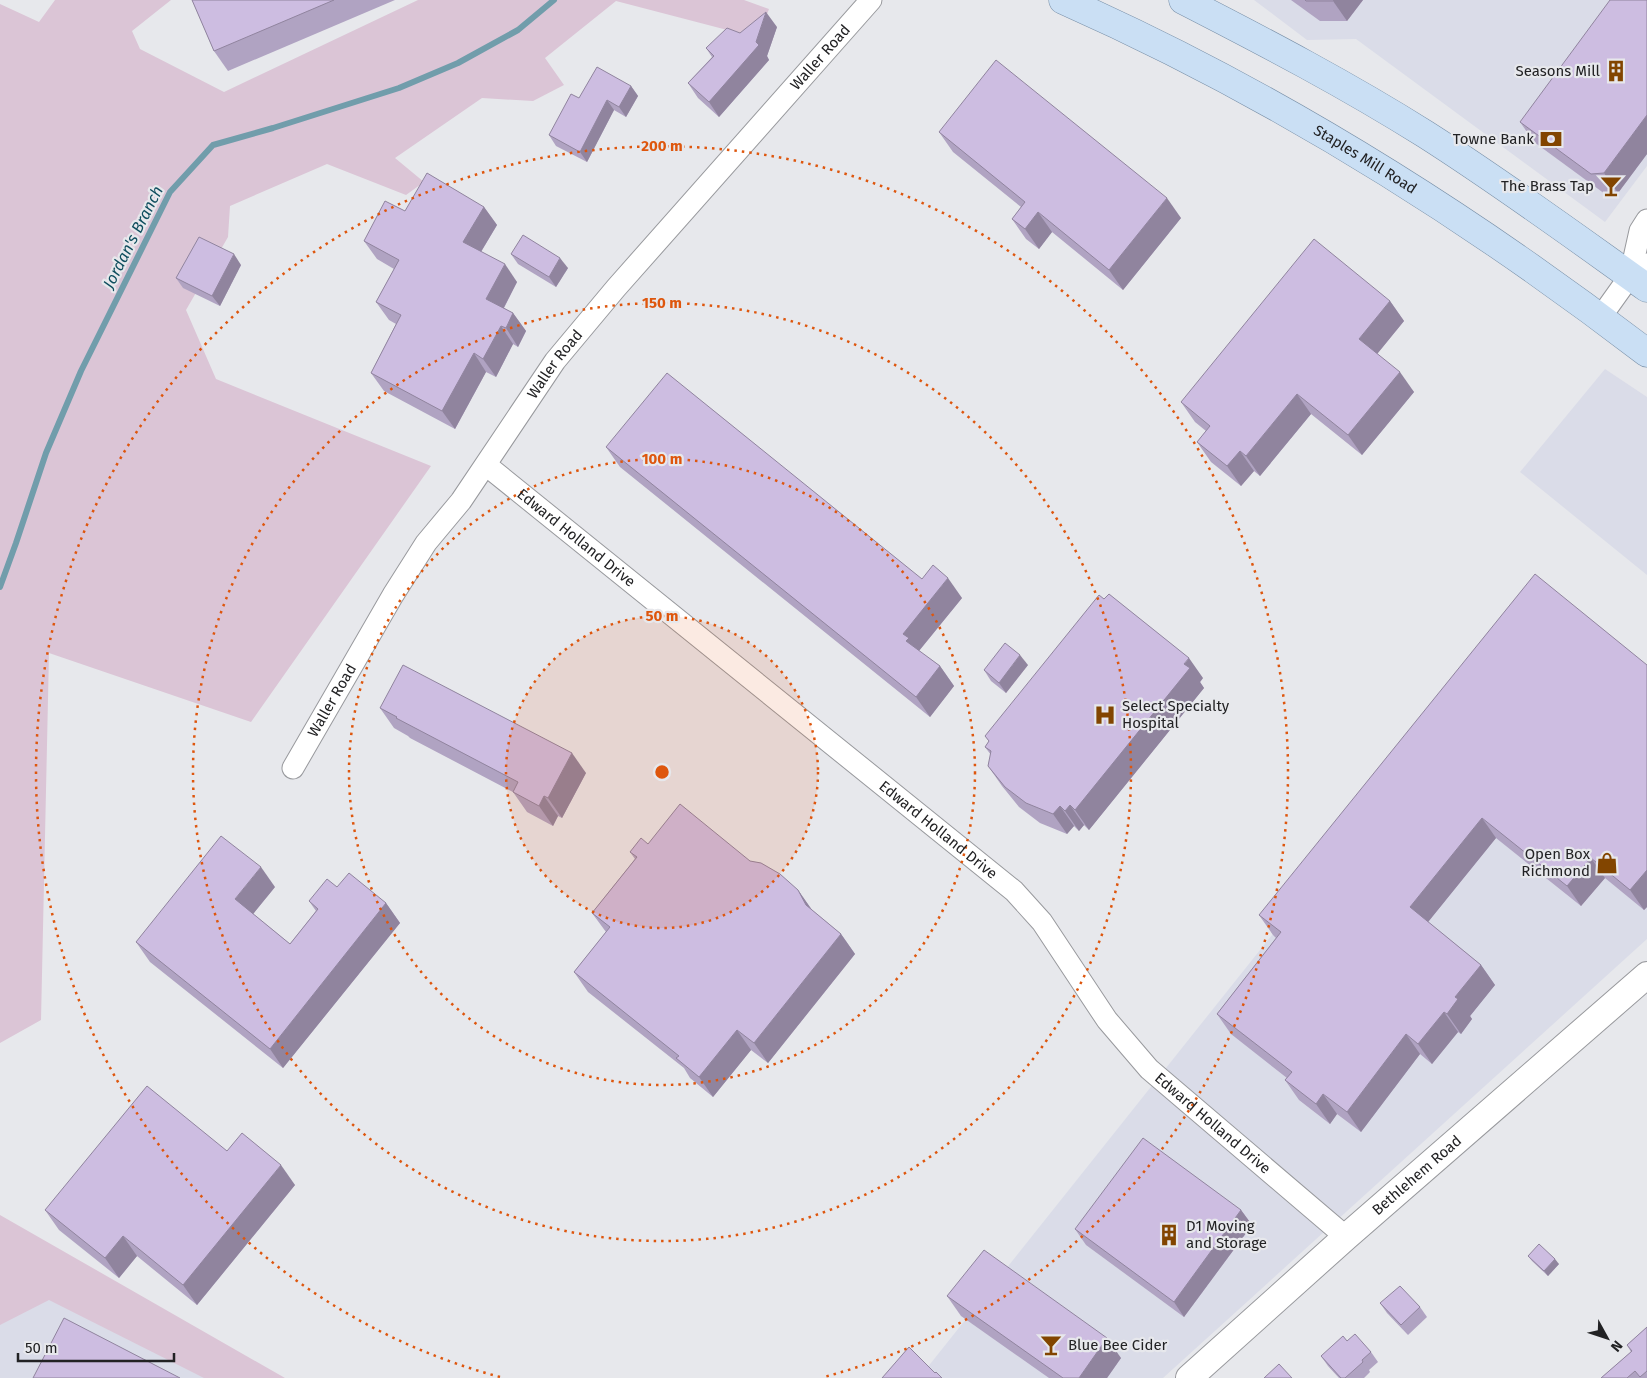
<svg xmlns="http://www.w3.org/2000/svg" width="1647" height="1378" font-family="'Fira Sans',sans-serif">
<style>
.built{fill:#dadce8}
.green{fill:#dbc5d6}
.lines{fill:none;stroke-linecap:round;stroke-linejoin:round}
.stream{stroke:#719dab;stroke-width:6}
.minor-casing{stroke:#98999d;stroke-width:23}
.tertiary-casing{stroke:#98999d;stroke-width:28}
.primary-casing{stroke:#788fa7;stroke-width:29}
.minor{stroke:#fff;stroke-width:21}
.tertiary{stroke:#fff;stroke-width:26}
.primary{stroke:#cadff4;stroke-width:28}
.wall{fill:#b0a3c2}
.shaded-wall{fill:#90849e}
.building{fill:#cdbde1;stroke:#90849e}
.ring{fill:none;stroke:#de560d;stroke-width:2.5;stroke-dasharray:2.5 5}
.labels{text-anchor:middle;dominant-baseline:central;stroke-width:4.5;stroke-linejoin:round;paint-order:stroke}
.street-label{font-size:15px;fill:#222224;stroke:#e7e8ec}
.poi-label{font-size:15px;fill:#222224;stroke:#e7e8ec;text-anchor:end}
.water-label{font-size:16px;font-style:italic;fill:#0f4e5e;stroke:#e7e8ec}
.centre{fill:#de560d;stroke:#e7e8ec;stroke-width:2.5}
.ring-label{font-size:15px;text-anchor:middle;font-weight:bold;fill:#de560d;stroke:#e7e8ec;stroke-width:4.5;stroke-linejoin:round;paint-order:stroke}
</style>
<rect width="100%" height="100%" fill="#e7e8ec"/>
<!-- built -->
<g class="built">
<polygon points="1254,0 1647,0 1647,166 1605,222 1356,39 1307,40"/>
<polygon points="1605,369 1647,397 1647,575 1520,472"/>
<polygon points="1546,591 1647,669 1647,939 1163,1378 919,1378"/>
<polygon points="54,1288 227,1378 0,1378 0,1315"/>
</g>
<!-- green -->
<g class="green">
<polygon points="55,0 171,0 132,31 140,49 224,92 418,0 744,0 769,9 758,38 616,1 545,58 564,85 533,101 482,98 395,158 424,182 406,195 327,164 230,206 228,237 186,310 216,379 431,466 251,722 49,653 41,1020 0,1043 0,4 39,22"/>
<polygon points="0,1215 285,1378 204,1378 49,1300 0,1325"/>
</g>
<g class="lines">
<!-- stream -->
<polyline class="stream" points="0,587 16,543 46,453 81,371 170,192 213,145 273,128 399,88 458,63 518,30 554,0"/>
<!-- minor casing -->
<g class="minor-casing">
<g id="minor">
<polyline points="1630,276 1640,231 1647,220"/>
<polyline points="1600,318 1630,276 1647,264"/>
<path id="s1" d="M486 465 1014 891 1042 922 1107 1020 1149 1069 1346 1237"/>
<path id="s2" d="M293 768 393 595 426 543 461 501 555 361 616 288 871 0"/>
</g>
</g>
<!-- tertiary casing -->
<g class="tertiary-casing">
<g id="tertiary">
<path id="s3" d="M1189 1378 1346 1237 1647 975"/>
</g>
</g>
<!-- primary casing -->
<g class="primary-casing">
<g id="primary">
<path id="s4" d="M1063 0C1273 93 1466 214 1647 353"/>
<path d="M1183 0C1265 42 1347 85 1425 134 1502 183 1574 236 1647 288"/>
</g>
</g>
<!-- minor -->
<use href="#minor" class="minor"/>
<!-- tertiary -->
<use href="#tertiary" class="tertiary"/>
<!-- primary -->
<use href="#primary" class="primary"/>
</g>
<!-- wall -->
<g class="wall">
<polygon points="192,0 395,0 228,71 214,51"/>
<polygon points="1291,0 1363,0 1347,21 1320,21"/>
<polygon points="1647,0 1647,154 1618,193 1605,194 1534,142 1520,122"/>
<polygon points="777,27 767,56 769,60 719,117 698,98 688,83 712,57 706,48 740,33"/>
<polygon points="631,86 638,96 626,117 614,110 587,162 556,146 549,135"/>
<polygon points="939,132 1181,218 1123,290 1052,232 1039,249 1026,239 1012,219 1021,207 953,152"/>
<polygon points="484,207 497,225 481,252 517,282 504,308 513,313 526,331 518,347 513,344 496,377 486,372 455,429 384,391 371,373 396,324 389,320 376,302 394,269 377,259 364,241 405,211"/>
<polygon points="511,254 568,268 556,287 518,264"/>
<polygon points="241,265 220,306 183,288 176,278"/>
<polygon points="1390,301 1404,321 1377,354 1414,392 1362,455 1311,414 1260,476 1254,471 1241,486 1211,462 1197,442 1206,431 1195,422 1181,402"/>
<polygon points="606,447 922,579 962,598 919,651 940,666 954,686 930,717 620,467"/>
<polygon points="1028,665 1006,693 991,681 984,670"/>
<polygon points="1647,665 1647,907 1644,910 1605,878 1581,906 1496,838 1428,922 1481,965 1495,985 1470,1016 1472,1019 1461,1034 1458,1032 1432,1064 1420,1054 1361,1132 1337,1114 1330,1124 1299,1100 1285,1080 1287,1078 1231,1034 1217,1014 1276,938 1273,935 1259,915"/>
<polygon points="1203,678 1200,682 1204,688 1089,830 1084,825 1079,831 1074,826 1067,834 1040,823 1019,807 1002,786 988,766 991,755 985,747 989,741 985,736"/>
<polygon points="380,708 586,773 562,818 558,816 553,826 527,812 513,792 410,738 408,736 394,728"/>
<polygon points="648,844 750,861 798,890 812,910 841,934 855,954 768,1063 751,1050 713,1097 690,1078 684,1068 588,992 574,972 606,932 592,913 635,859 630,852"/>
<polygon points="275,887 253,914 290,944 316,911 309,901 337,887 386,903 400,923 283,1068 150,962 136,942"/>
<polygon points="227,1151 295,1185 197,1305 137,1256 119,1278 59,1230 45,1210"/>
<polygon points="1241,1210 1252,1225 1184,1317 1086,1245 1075,1229"/>
<polygon points="1528,1256 1559,1264 1548,1276 1532,1261"/>
<polygon points="947,1296 1121,1358 1107,1378 1049,1378 961,1316"/>
<polygon points="1380,1303 1420,1307 1427,1317 1408,1335 1387,1313"/>
<polygon points="1647,1327 1647,1378 1601,1378 1631,1352 1627,1345"/>
<polygon points="1347,1341 1371,1352 1378,1362 1369,1370 1370,1372 1364,1378 1339,1378 1328,1366 1321,1356"/>
</g>
<!-- shaded-wall -->
<g class="shaded-wall">
<polygon points="1334,0 1363,0 1347,21 1333,1"/>
<polygon points="766,12 777,27 767,56 769,60 719,117 709,102 756,42"/>
<polygon points="631,86 638,96 626,117 619,107"/>
<polygon points="607,100 614,110 587,162 580,152"/>
<polygon points="1647,115 1647,154 1618,193 1604,173"/>
<polygon points="1167,198 1181,218 1123,290 1109,270"/>
<polygon points="484,207 497,225 476,260 463,242"/>
<polygon points="1038,212 1052,232 1039,249 1025,229"/>
<polygon points="234,254 241,265 220,306 212,296"/>
<polygon points="560,258 568,268 556,287 549,277"/>
<polygon points="505,264 517,282 499,317 486,299"/>
<polygon points="1390,301 1404,321 1373,359 1359,339"/>
<polygon points="513,313 526,331 518,347 506,328"/>
<polygon points="501,326 513,344 496,377 483,359"/>
<polygon points="474,353 486,372 455,429 442,411"/>
<polygon points="1400,372 1414,392 1362,455 1348,435"/>
<polygon points="1297,394 1311,414 1260,476 1246,456"/>
<polygon points="1240,451 1254,471 1241,486 1227,466"/>
<polygon points="948,578 962,598 918,652 906,641 903,634"/>
<polygon points="1020,655 1028,665 1006,693 999,683"/>
<polygon points="1189,658 1203,678 1200,682 1204,688 1089,830 1075,810"/>
<polygon points="940,666 954,686 930,717 916,697"/>
<polygon points="572,753 586,773 562,818 548,798"/>
<polygon points="544,796 558,816 553,826 539,806"/>
<polygon points="1070,805 1084,825 1079,831 1065,811"/>
<polygon points="1060,806 1074,826 1067,834 1053,814"/>
<polygon points="1482,818 1496,838 1424,927 1410,907"/>
<polygon points="1591,858 1605,878 1581,906 1567,886"/>
<polygon points="261,867 275,887 249,919 235,899"/>
<polygon points="1647,870 1647,907 1644,910 1630,890"/>
<polygon points="798,890 812,910 806,905"/>
<polygon points="386,903 400,923 283,1068 270,1049"/>
<polygon points="841,934 855,954 768,1063 754,1043"/>
<polygon points="1481,965 1495,985 1470,1016 1472,1019 1461,1034 1447,1014 1455,997"/>
<polygon points="1444,1012 1458,1032 1432,1064 1418,1044"/>
<polygon points="737,1030 751,1050 713,1097 699,1077"/>
<polygon points="1406,1034 1420,1054 1361,1132 1347,1112"/>
<polygon points="1323,1094 1337,1114 1330,1124 1316,1104"/>
<polygon points="281,1165 295,1185 197,1305 183,1285"/>
<polygon points="1241,1210 1252,1225 1184,1317 1174,1302"/>
<polygon points="123,1236 137,1256 119,1278 105,1258"/>
<polygon points="1555,1259 1559,1264 1548,1276 1544,1271"/>
<polygon points="1107,1338 1121,1358 1107,1378 1079,1378"/>
</g>
<!-- building -->
<g class="building">
<polygon points="192,0 334,0 214,51"/>
<polygon points="1305,0 1334,0 1333,1 1306,1"/>
<polygon points="1610,0 1647,0 1647,115 1604,173 1591,174 1520,122"/>
<polygon points="766,12 756,42 759,45 709,102 688,83 714,56 706,48 727,28 740,33"/>
<polygon points="996,60 1167,198 1109,270 1038,212 1025,229 1012,219 1025,202 939,132"/>
<polygon points="597,67 631,86 619,107 607,100 580,152 549,135 571,94 579,98"/>
<polygon points="427,173 484,207 463,242 505,264 486,299 513,313 506,328 501,326 483,359 474,353 442,411 371,373 401,315 376,302 399,260 364,241 385,201 405,211"/>
<polygon points="523,235 560,258 549,277 511,254"/>
<polygon points="199,237 234,254 212,296 176,278"/>
<polygon points="1314,239 1390,301 1359,339 1400,372 1348,435 1297,394 1246,456 1240,451 1227,466 1197,442 1210,426 1181,402"/>
<polygon points="667,373 922,579 933,565 948,578 903,634 909,638 906,641 940,666 916,697 606,447"/>
<polygon points="1535,574 1647,665 1647,870 1630,890 1591,858 1567,886 1482,818 1410,907 1481,965 1455,997 1458,999 1447,1014 1444,1012 1418,1044 1406,1034 1347,1112 1323,1094 1316,1104 1285,1080 1292,1072 1217,1014 1281,932 1259,915"/>
<polygon points="1109,594 1189,658 1184,664 1190,668 1075,810 1070,805 1065,811 1060,806 1053,814 1026,803 1005,787 988,766 991,751 985,747 989,741 985,736 1099,595 1104,599"/>
<polygon points="1005,643 1020,655 999,683 984,670"/>
<polygon points="403,665 572,753 548,798 544,796 539,806 513,792 518,782 396,718 397,717 380,708"/>
<polygon points="680,804 750,861 761,863 780,874 798,890 806,905 841,934 754,1043 737,1030 699,1077 676,1058 679,1056 574,972 610,927 592,913 637,857 630,852 641,838 648,844"/>
<polygon points="221,836 261,867 235,899 290,944 318,909 309,901 327,879 337,887 349,873 386,903 270,1049 136,942"/>
<polygon points="147,1086 227,1151 242,1133 281,1165 183,1285 123,1236 105,1258 45,1210"/>
<polygon points="1143,1138 1241,1210 1174,1302 1075,1229"/>
<polygon points="1539,1244 1555,1259 1544,1271 1528,1256"/>
<polygon points="984,1250 1107,1338 1079,1378 1063,1378 947,1296"/>
<polygon points="1400,1286 1420,1307 1401,1325 1380,1303"/>
<polygon points="64,1318 180,1378 33,1378"/>
<polygon points="1647,1327 1647,1371 1640,1377 1635,1371 1627,1378 1601,1378 1632,1351 1627,1345"/>
<polygon points="1355,1334 1371,1352 1362,1360 1363,1362 1345,1378 1341,1378 1321,1356 1343,1336 1347,1341"/>
<polygon points="909,1347 935,1373 936,1372 942,1378 882,1378"/>
<polygon points="1279,1364 1292,1378 1264,1378"/>
</g>
<!-- distance rings -->
<circle cx="662" cy="772" r="156" fill="#de560d" fill-opacity=".12"/>
<g class="ring">
<circle cx="662" cy="772" r="156"/>
<circle cx="662" cy="772" r="313"/>
<circle cx="662" cy="772" r="469"/>
<path d="M500 1377A626 626 0 1 1 824 1377"/>
</g>
<!-- icons -->
<defs>
<g id="building-bare" transform="scale(1.725)"><path d="M-4-6H4V6H1V3H-1V6H-4ZM-2.5-4.3h1.7v1.8h-1.7ZM.8-4.3h1.7v1.8H.8ZM-2.5-1h1.7V.8h-1.7ZM.8-1h1.7V.8H.8Z" fill="#824500" stroke="#e7e8ec" stroke-width="2.5" paint-order="stroke"/></g>
<g id="bank-bare" transform="scale(1.725)"><path d="M-6-4H6V4H-6ZM0-2.3a2.3 2.3 0 1 0 0 4.6a2.3 2.3 0 1 0 0-4.6Z" fill="#824500" stroke="#e7e8ec" stroke-width="2.5" paint-order="stroke"/></g>
<g id="bar-bare" transform="scale(1.725)"><path d="M-6-5H6L.8 .8V4.5H3.5V6h-7V4.5H-.8V.8Z" fill="#824500" stroke="#e7e8ec" stroke-width="2.5" paint-order="stroke"/></g>
<g id="hospital-bare" transform="scale(1.725)"><path d="M-5-5h3v3.5h4V-5h3V5h-3V1.5h-4V5h-3Z" fill="#824500" stroke="#e7e8ec" stroke-width="2.5" paint-order="stroke"/></g>
<g id="shop-bare" transform="scale(1.725)"><path d="M-5-2.5h2.3a2.7 3.5 0 0 1 5.4 0H5L5.5 6h-11ZM-1.5-2.5h3a1.5 2.3 0 0 0-3 0Z" fill="#824500" stroke="#e7e8ec" stroke-width="2.5" paint-order="stroke"/></g>
</defs>
<g fill-rule="evenodd">
<use href="#building-bare" x="1616" y="71"/>
<use href="#bank-bare" x="1551" y="139"/>
<use href="#bar-bare" x="1611" y="186"/>
<use href="#hospital-bare" x="1105" y="715"/>
<use href="#shop-bare" x="1607" y="863"/>
<use href="#building-bare" x="1169" y="1235"/>
<use href="#bar-bare" x="1051" y="1345"/>
</g>
<g class="labels">
<!-- street labels -->
<g class="street-label">
<text stroke="none"><textPath href="#s2" startOffset="888">Waller Road</textPath></text>
<text stroke="none"><textPath href="#s4" startOffset="342">Staples Mill Road</textPath></text>
<text stroke="none"><textPath href="#s2" startOffset="482">Waller Road</textPath></text>
<text stroke="none"><textPath href="#s1" startOffset="116">Edward Holland Drive</textPath></text>
<text stroke="none"><textPath href="#s2" startOffset="78">Waller Road</textPath></text>
<text stroke="none"><textPath href="#s1" startOffset="581">Edward Holland Drive</textPath></text>
<text stroke="none"><textPath href="#s1" startOffset="986">Edward Holland Drive</textPath></text>
<text stroke="none"><textPath href="#s3" startOffset="305">Bethlehem Road</textPath></text>
</g>
<!-- poi labels -->
<g class="poi-label">
<text x="1600" y="71">Seasons Mill</text>
<text x="1534" y="139">Towne Bank</text>
<text x="1594" y="186">The Brass Tap</text>
<text x="1122" y="706" text-anchor="start">Select Specialty<tspan x="1122" dy="17">Hospital</tspan></text>
<text x="1590" y="854">Open Box<tspan x="1590" dy="17">Richmond</tspan></text>
<text x="1186" y="1226" text-anchor="start">D1 Moving<tspan x="1186" dy="17">and Storage</tspan></text>
<text x="1068" y="1345" text-anchor="start">Blue Bee Cider</text>
</g>
<!-- water labels -->
<g class="water-label">
<text transform="translate(133 237) rotate(-63)">Jordan's Branch</text>
</g>
</g>
<circle cx="662" cy="772" r="8" class="centre"/>
<g class="ring-label">
<text x="662" y="151">200 m</text>
<text x="662" y="308">150 m</text>
<text x="662" y="464">100 m</text>
<text x="662" y="621">50 m</text>
</g>
<!-- north arrow -->
<g transform="translate(1607 1338) rotate(130)" stroke="#e7e8ec" stroke-width="4" paint-order="stroke">
<path d="M0-4L9 19L0 12L-9 19Z" fill="#222224"/>
<text y="-8" font-size="14" font-weight="bold" text-anchor="middle" fill="#222224">N</text>
</g>
<!-- scale -->
<path d="M18 1353v8h156v-8" fill="none" stroke="#222224" stroke-width="2.5"/>
<text x="25" y="1353" font-size="15" fill="#222224" stroke="#e7e8ec" stroke-width="4" paint-order="stroke">50 m</text>
</svg>
